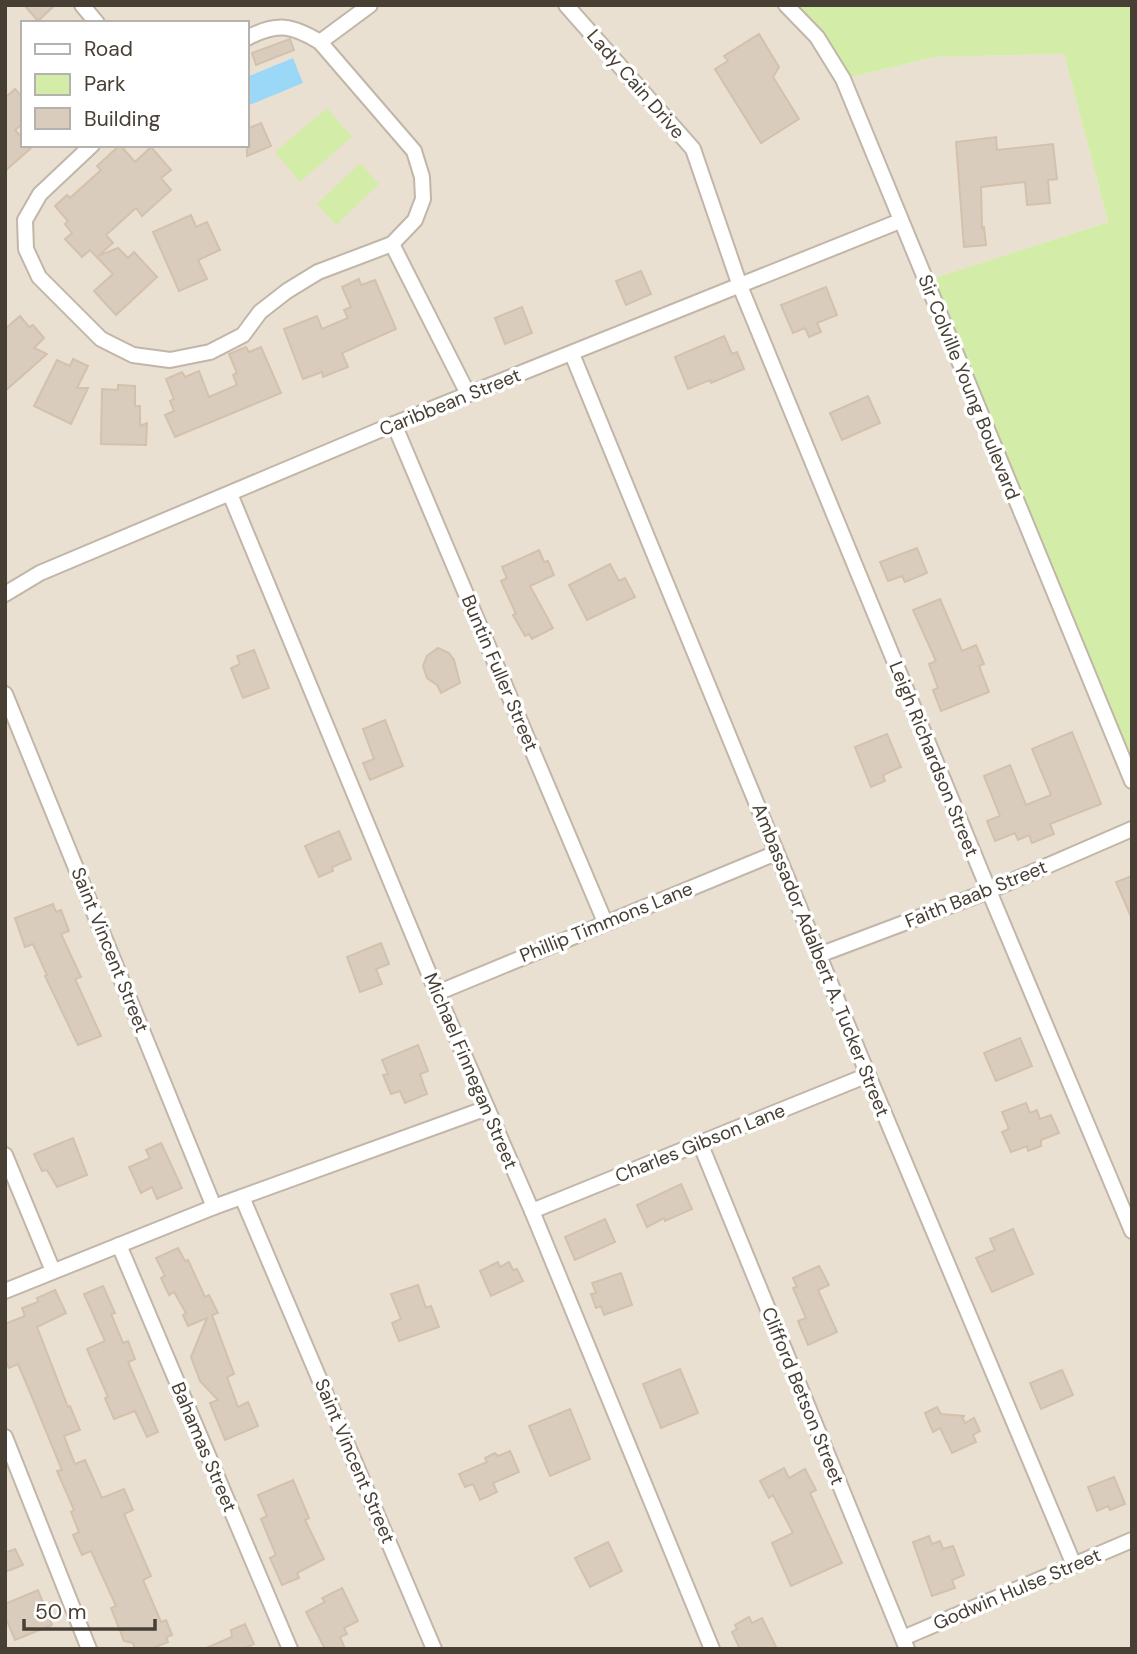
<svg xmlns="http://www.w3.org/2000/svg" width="1137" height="1654" font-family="'DM Sans',sans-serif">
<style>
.residential{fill:#e9e0d2;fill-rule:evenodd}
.green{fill:#d3eda9}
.water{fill:#9bd8f8}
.building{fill:#daccbc;stroke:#d3c1ac;stroke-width:2}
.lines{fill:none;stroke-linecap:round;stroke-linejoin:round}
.minor-casing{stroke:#c1b6a7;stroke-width:18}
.minor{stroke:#fff;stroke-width:14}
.labels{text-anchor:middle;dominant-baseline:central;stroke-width:7;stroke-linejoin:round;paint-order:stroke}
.street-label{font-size:19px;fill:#473f34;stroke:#fff}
</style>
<rect width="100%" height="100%" fill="#f4efe5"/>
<!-- residential -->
<path class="residential" d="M5 5H786L843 79 935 57 1064 54 1108 222 926 281 1132 766V1649H5ZM23 23H247V145H23Z"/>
<!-- green -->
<g class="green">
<polygon points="786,5 1132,5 1132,766 925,281 1108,222 1064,54 935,57 843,79"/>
<polygon points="327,108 352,137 300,182 275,152"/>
<polygon points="360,163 379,184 336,225 317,204"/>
</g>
<!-- water -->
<polygon class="water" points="293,58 303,83 247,106 247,77"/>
<!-- building -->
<g class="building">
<polygon points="24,5 55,5 38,21"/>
<polygon points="759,34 779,67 773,77 799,119 761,143 715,69 728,61 724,56"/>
<polygon points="290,39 294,50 256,65 252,53"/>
<polygon points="15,89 23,98 23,123 15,130 23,139 23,145 31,148 5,171 5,98"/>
<polygon points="261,123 271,146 247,156 247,129"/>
<polygon points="996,137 997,150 1053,144 1057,179 1048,180 1050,203 1027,205 1025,182 981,187 982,228 984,227 986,245 964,247 956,142"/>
<polygon points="120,145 135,162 151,147 171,170 161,178 171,190 142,216 136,208 106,235 113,243 98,256 118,248 128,258 134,252 157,277 116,315 94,291 113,274 90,250 82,257 65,239 72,233 65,224 68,221 55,206 67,195 70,198 101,170 97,166"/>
<polygon points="191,215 196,227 207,222 220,250 198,260 207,279 179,291 153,232"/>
<polygon points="641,271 651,294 626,305 616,281"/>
<polygon points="359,279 361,285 375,280 396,329 342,353 348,367 323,377 322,372 303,379 284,329 317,316 322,329 348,318 344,310 351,307 342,287"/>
<polygon points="826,287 837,315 817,323 821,332 809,337 805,328 793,333 781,305"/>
<polygon points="522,307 532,333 505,344 495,318"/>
<polygon points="20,316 29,327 33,325 44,338 34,348 47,354 5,391 5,329"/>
<polygon points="724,336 732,354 737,352 744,369 711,383 710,380 688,389 675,357"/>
<polygon points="246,347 249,352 261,347 281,393 175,437 165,415 174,411 170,401 174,399 166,379 182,372 185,377 199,371 209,397 237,385 233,375 237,373 229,354"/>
<polygon points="73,359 88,366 77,388 88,388 71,424 34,406 57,360 70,366"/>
<polygon points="118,385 135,386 135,406 140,406 140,426 147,423 146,445 101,444 102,389 118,390"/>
<polygon points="868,396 880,423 842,440 830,413"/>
<polygon points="917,548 927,573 905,582 902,576 888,581 880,562"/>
<polygon points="539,550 544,562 548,561 554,575 530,586 553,628 532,639 529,634 525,636 513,615 516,614 501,581 507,578 502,567"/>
<polygon points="610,564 619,581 625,578 635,597 587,620 569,585"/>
<polygon points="940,599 962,651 976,645 984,664 979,666 989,692 941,711 933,690 938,688 929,664 936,661 913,610"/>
<polygon points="438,648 449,653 454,660 460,683 441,693 437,685 427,678 423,666 427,656"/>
<polygon points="254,650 269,688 243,698 231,668 240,664 237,656"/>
<polygon points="385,720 403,766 370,780 363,763 374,759 363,729"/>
<polygon points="1072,732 1101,804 1050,824 1054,834 1032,843 1029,835 1018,840 1015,833 995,841 987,821 1000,816 984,776 1010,765 1026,805 1051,795 1032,749"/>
<polygon points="887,734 901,767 883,775 885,781 871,787 855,747"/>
<polygon points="339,831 351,859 332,867 333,871 319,877 305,846"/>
<polygon points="1132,876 1132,919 1116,882"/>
<polygon points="53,904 56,912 61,910 69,931 61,934 81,977 75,979 101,1036 78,1045 45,976 47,975 33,944 25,947 15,918"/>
<polygon points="381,943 389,964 376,969 382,984 360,992 347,957"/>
<polygon points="1020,1038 1032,1066 996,1081 984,1053"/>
<polygon points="418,1045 428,1071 420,1074 427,1094 405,1103 400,1091 391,1094 383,1075 388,1074 382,1060"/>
<polygon points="1026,1103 1030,1113 1037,1110 1040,1119 1051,1115 1059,1133 1041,1140 1041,1146 1028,1151 1027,1146 1011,1152 1002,1132 1009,1129 1002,1112"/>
<polygon points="73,1138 87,1175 57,1187 47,1170 42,1171 34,1154"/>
<polygon points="161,1143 182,1188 157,1199 152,1187 141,1193 129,1167 150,1158 146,1150"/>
<polygon points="681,1184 692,1209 665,1221 664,1218 647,1227 637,1205"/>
<polygon points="605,1219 615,1242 575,1260 565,1237"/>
<polygon points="1013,1229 1033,1274 992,1292 976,1258 995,1250 990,1239"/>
<polygon points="178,1248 185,1261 188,1260 205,1297 209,1295 218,1313 212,1315 234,1374 227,1377 238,1407 248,1402 258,1426 225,1440 210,1403 218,1400 200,1381 191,1357 207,1318 188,1326 183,1315 186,1313 174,1292 169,1295 161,1278 165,1276 156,1258"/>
<polygon points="498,1262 500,1267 509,1262 513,1270 517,1269 523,1281 491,1296 480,1271"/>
<polygon points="819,1266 829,1285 818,1290 837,1332 808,1345 798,1321 806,1318 793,1288 797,1287 793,1278"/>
<polygon points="621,1273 632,1305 604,1315 601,1306 596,1308 591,1294 596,1293 592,1283"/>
<polygon points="418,1285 426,1308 431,1306 439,1327 399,1341 392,1323 401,1319 391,1294"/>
<polygon points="103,1286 115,1313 111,1314 123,1343 128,1341 135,1359 128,1362 158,1432 147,1437 135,1411 114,1419 105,1398 108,1397 87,1349 105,1341 84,1294"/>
<polygon points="55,1290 66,1313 37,1327 68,1407 70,1406 80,1430 64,1436 75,1464 85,1460 102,1498 124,1489 133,1510 124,1514 151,1576 143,1580 161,1622 166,1620 172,1635 166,1637 168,1642 151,1649 135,1649 133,1643 124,1641 111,1608 116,1606 91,1551 82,1555 73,1535 79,1532 71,1512 74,1510 57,1471 62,1470 32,1397 18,1364 9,1368 5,1359 5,1324 25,1316 22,1308 38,1302 37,1298"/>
<polygon points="680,1369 698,1413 661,1428 643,1384"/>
<polygon points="1062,1370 1073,1395 1041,1409 1030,1383"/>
<polygon points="937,1407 941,1414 965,1416 962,1417 965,1423 974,1418 980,1431 973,1435 976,1442 952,1453 940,1428 933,1432 925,1413"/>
<polygon points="570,1409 590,1459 550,1476 529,1426"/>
<polygon points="510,1451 519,1472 493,1483 497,1492 480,1500 473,1484 465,1487 459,1474 487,1462 485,1458 495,1453 498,1456"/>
<polygon points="784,1468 789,1478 805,1469 816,1490 810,1493 842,1563 791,1586 772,1543 793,1533 773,1495 769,1498 760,1481"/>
<polygon points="1114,1477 1125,1504 1110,1510 1108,1506 1097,1511 1088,1487"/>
<polygon points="293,1480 309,1518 305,1520 324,1559 297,1573 299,1578 282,1585 270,1558 276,1555 261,1519 267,1516 258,1495"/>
<polygon points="929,1536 932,1544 940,1541 943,1549 953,1546 964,1575 952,1580 955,1588 932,1596 913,1542"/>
<polygon points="608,1542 622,1571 590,1587 575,1558"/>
<polygon points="15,1549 23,1565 5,1572 5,1553"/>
<polygon points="342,1588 358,1621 344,1628 347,1634 340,1637 345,1649 325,1649 306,1612 325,1602 322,1598"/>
<polygon points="38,1590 52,1625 15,1640 5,1616 5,1604"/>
<polygon points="749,1617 752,1623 762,1618 777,1649 740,1649 732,1632 737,1629 735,1625"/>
<polygon points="245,1624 254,1644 243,1649 204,1649 232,1637 231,1630"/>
</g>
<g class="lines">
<!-- minor casing -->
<g class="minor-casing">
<g id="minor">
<polyline points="82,5 97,23"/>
<polyline points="566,5 693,149 740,286 989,891 1132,1231"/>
<polyline points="786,5 817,37 843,79 1132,781"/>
<polyline points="320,42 370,5"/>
<path d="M92 145 40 194 25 220 26 249 39 277 101 339 133 355 170 360 210 352 243 335 260 312 287 291 318 272 392 244 415 220 423 199 422 177 414 151 320 42C292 25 277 22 247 38"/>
<polyline points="392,244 468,394"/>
<polyline points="572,354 868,1075 1074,1565"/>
<polyline points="394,424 605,922"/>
<polyline points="230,494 437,993 532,1211 712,1649"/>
<polyline points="5,594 40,573 394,424 900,221"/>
<polyline points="5,694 214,1207"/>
<polyline points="819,955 989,891 1132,829"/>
<polyline points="437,993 776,853"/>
<polyline points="700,1143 907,1649"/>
<polyline points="5,1155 53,1271"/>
<polyline points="242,1197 434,1649"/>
<polyline points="532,1211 868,1075"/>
<polyline points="119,1245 290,1649"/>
<polyline points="5,1291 214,1207 487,1108"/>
<polyline points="5,1437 89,1649"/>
<polyline points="903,1638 1132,1540"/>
</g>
</g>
<!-- minor -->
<use href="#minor" class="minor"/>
</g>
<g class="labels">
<!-- street labels -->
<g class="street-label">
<text transform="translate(636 84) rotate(49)">Lady Cain Drive</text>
<text transform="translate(969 387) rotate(68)">Sir Colville Young Boulevard</text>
<text transform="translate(450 402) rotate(-22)">Caribbean Street</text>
<text transform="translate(500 673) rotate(67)">Buntin Fuller Street</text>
<text transform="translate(934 759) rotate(68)">Leigh Richardson Street</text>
<text transform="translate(976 894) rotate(-22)">Faith Baab Street</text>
<text transform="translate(606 922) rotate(-22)">Phillip Timmons Lane</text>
<text transform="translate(110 950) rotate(68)">Saint Vincent Street</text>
<text transform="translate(821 960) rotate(68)">Ambassador Adalbert A. Tucker Street</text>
<text transform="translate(471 1071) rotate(67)">Michael Finnegan Street</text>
<text transform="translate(700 1143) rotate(-22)">Charles Gibson Lane</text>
<text transform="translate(803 1396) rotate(68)">Clifford Betson Street</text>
<text transform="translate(204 1447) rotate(67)">Bahamas Street</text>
<text transform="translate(355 1461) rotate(67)">Saint Vincent Street</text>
<text transform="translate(1017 1589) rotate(-23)">Godwin Hulse Street</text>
</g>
</g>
<!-- border -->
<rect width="1137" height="1654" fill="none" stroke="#473f34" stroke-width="14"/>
<!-- legend -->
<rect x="21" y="21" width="228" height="126" fill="#ffffff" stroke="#b5b2ae" stroke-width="2"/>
<rect x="35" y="44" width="35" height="10" fill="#ffffff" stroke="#b5b2ae" stroke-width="2"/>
<text x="84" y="56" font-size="21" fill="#473f34">Road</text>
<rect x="35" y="74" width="35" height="21" fill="#d3eda9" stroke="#b5b2ae" stroke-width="2"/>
<text x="84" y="91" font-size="21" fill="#473f34">Park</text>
<rect x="35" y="108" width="35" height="21" fill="#daccbc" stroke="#b5b2ae" stroke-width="2"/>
<text x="84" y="126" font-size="21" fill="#473f34">Building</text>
<!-- scale -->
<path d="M24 1619v10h131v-10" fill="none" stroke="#473f34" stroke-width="3.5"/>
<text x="35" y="1619" font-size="21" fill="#473f34" stroke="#ffffff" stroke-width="5" paint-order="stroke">50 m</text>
</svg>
